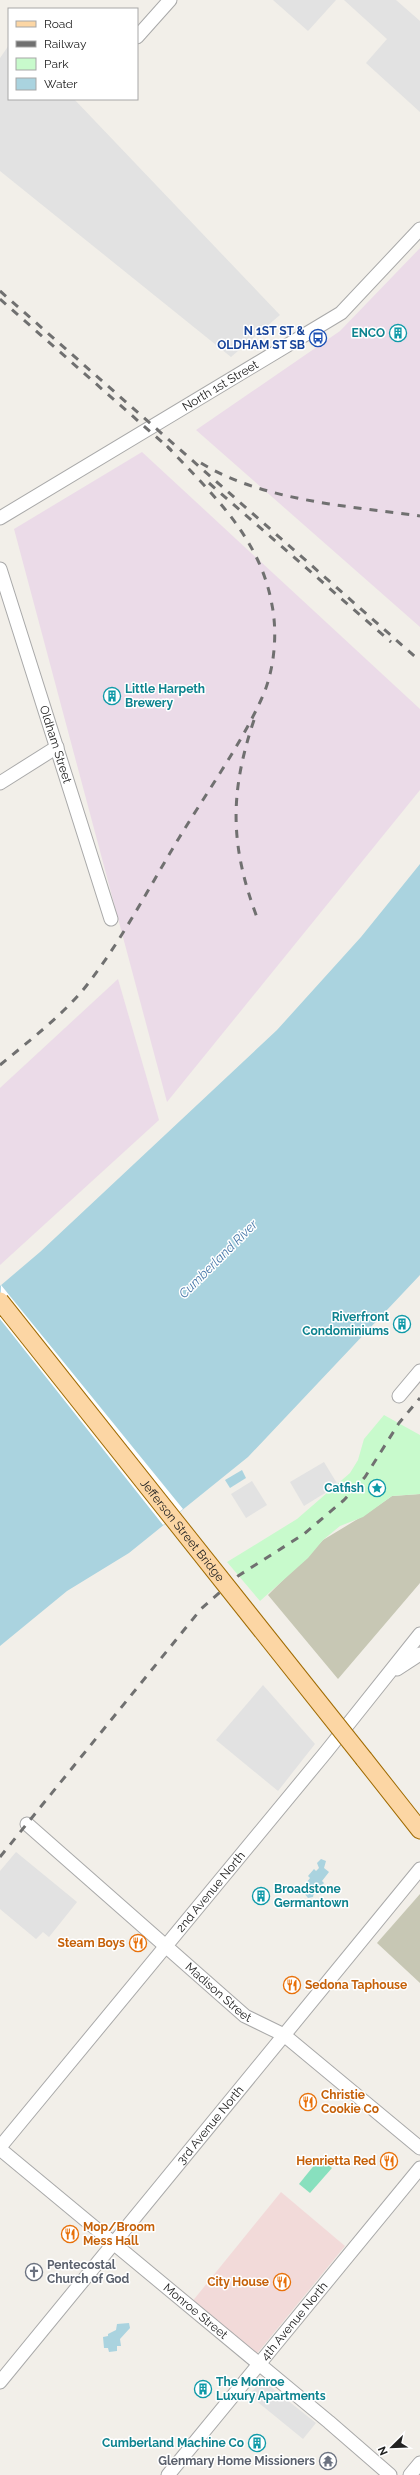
<svg xmlns="http://www.w3.org/2000/svg" width="420" height="2475" font-family="Raleway,sans-serif">
<style>
.commercial{fill:#f2dad9}
.industrial{fill:#ebdbe8}
.construction{fill:#c7c7b4}
.park{fill:#c8facc}
.pitch{fill:#88e0be}
.parking{fill:#e2e2e2}
.water{fill:#aad3df}
.pier{fill:#fff}
.lines{fill:none;stroke-linecap:round;stroke-linejoin:round}
.minor-casing{stroke:#a9a9a9;stroke-width:15}
.major-casing{stroke:#a06b00;stroke-width:19}
.minor{stroke:#fff;stroke-width:13}
.major{stroke:#fcd6a4;stroke-width:17}
.rail{stroke:#707070;stroke-width:3;stroke-dasharray:8 8;stroke-linecap:butt}
.major-bridge-casing{stroke:#a06b00;stroke-width:19;stroke-linecap:butt}
.major-bridge{stroke:#fcd6a4;stroke-width:17}
.labels{text-anchor:middle;dominant-baseline:central;stroke-width:3;stroke-linejoin:round;paint-order:stroke}
.transit-label{font-size:12px;font-weight:bold;fill:#164399;stroke:#fff;text-anchor:end}
.culture-label{font-size:12px;font-weight:bold;fill:#0d838f;stroke:#fff;text-anchor:end}
.street-label{font-size:12px;fill:#222;stroke:#fff}
.food-label{font-size:12px;font-weight:bold;fill:#c56008;stroke:#fff;text-anchor:end}
.worship-label{font-size:12px;font-weight:bold;fill:#5b616d;stroke:#fff;text-anchor:start}
.water-label{font-size:13px;font-style:italic;fill:#4a7aab;stroke:#fff}
</style>
<rect width="100%" height="100%" fill="#f2efe9"/>
<!-- commercial -->
<polygon class="commercial" points="281,2192 345,2246 255,2356 191,2303"/>
<!-- industrial -->
<g class="industrial">
<polygon points="420,248 420,627 196,430 340,331"/>
<polygon points="142,452 420,709 420,790 167,1102 14,529"/>
<polygon points="118,979 159,1120 0,1265 0,1088"/>
</g>
<!-- construction -->
<g class="construction">
<polygon points="420,1494 420,1583 338,1679 268,1595 323,1540 366,1514 392,1496"/>
<polygon points="420,1894 420,1983 377,1943"/>
</g>
<!-- park -->
<polygon class="park" points="384,1415 420,1435 420,1494 392,1496 363,1517 340,1526 323,1540 308,1558 260,1601 227,1562 297,1519 350,1473 358,1460 364,1439"/>
<!-- pitch -->
<polygon class="pitch" points="320,2158 332,2168 310,2193 299,2184"/>
<!-- parking -->
<g class="parking">
<polygon points="273,0 336,0 308,31"/>
<polygon points="344,0 396,0 420,21 420,112 366,63 387,39"/>
<polygon points="9,45 9,99 74,99 280,315 231,357 0,171 0,58"/>
<polygon points="324,1462 338,1485 304,1506 290,1482"/>
<polygon points="252,1481 267,1505 246,1518 231,1494"/>
<polygon points="263,1685 315,1744 278,1791 216,1740"/>
<polygon points="16,1852 77,1902 49,1937 43,1932 36,1939 0,1909 0,1871"/>
<polygon points="262,2380 316,2423 303,2439 249,2395"/>
</g>
<!-- water -->
<g class="water">
<polygon points="420,864 420,1275 248,1457 129,1553 67,1591 0,1646 0,1286 40,1252 277,1030 361,937"/>
<polygon points="242,1470 246,1478 230,1488 225,1480"/>
<polygon points="321,1859 326,1861 324,1868 329,1872 322,1881 324,1883 318,1890 315,1888 313,1897 308,1898 305,1894 308,1889 304,1886 310,1878 308,1876 314,1869 316,1871 319,1868 317,1863"/>
<polygon points="129,2323 130,2328 120,2339 121,2346 117,2346 117,2351 109,2352 108,2348 104,2348 103,2337 108,2336 108,2334 116,2330 117,2324"/>
</g>
<!-- pier -->
<polygon class="pier" points="1,1285 183,1509 163,1525 0,1319"/>
<g class="lines">
<!-- minor casing -->
<g class="minor-casing">
<g id="minor">
<polyline points="137,37 170,0"/>
<path id="s1" d="M0 518 341 313 420 229"/>
<path id="s2" d="M0 569 111 919"/>
<polyline points="0,783 57,747"/>
<polyline points="399,1396 420,1371"/>
<polyline points="397,1669 420,1654"/>
<path id="s3" d="M27 1824 245 2016 284 2035 420 2148"/>
<path id="s4" d="M0 2147 326 1752 420 1634"/>
<path id="s5" d="M0 2149 329 2422 390 2475"/>
<path id="s6" d="M0 2382 420 1869"/>
<path id="s7" d="M168 2475 420 2168"/>
<polyline points="410,2475 420,2463"/>
</g>
</g>
<!-- major casing -->
<g class="major-casing">
<polyline id="major" points="364,1759 420,1830"/>
</g>
<!-- minor -->
<use href="#minor" class="minor"/>
<!-- major -->
<use href="#major" class="major"/>
<!-- rail -->
<g class="rail">
<polyline points="0,291 420,661"/>
<polyline points="0,299 171,450"/>
<path d="M201 463C263 501 348 506 420 516"/>
<polyline points="209,483 391,642"/>
<path d="M254 720C229 794 230 847 258 920"/>
<path d="M0 1065C29 1041 59 1018 83 990 120 944 148 889 179 838 205 795 240 746 261 700 274 673 278 635 272 605 260 537 212 494 167 446"/>
<polyline points="0,1857 201,1609 238,1576 304,1534 344,1500 365,1477 399,1423 420,1398"/>
</g>
<!-- major-bridge casing -->
<g class="major-bridge-casing">
<g id="major-bridge">
<path id="s8" d="M0 1301 364 1759"/>
</g>
</g>
<!-- major-bridge -->
<use href="#major-bridge" class="major-bridge"/>
</g>
<!-- icons -->
<defs>
<g id="building-ring" transform="scale(0.9)"><circle r="9.5" fill="#fff" stroke="#0f9aa8" stroke-width="1.5"/><path d="M-4-6H4V6H1V3H-1V6H-4ZM-2.5-4.3h1.7v1.8h-1.7ZM.8-4.3h1.7v1.8H.8ZM-2.5-1h1.7V.8h-1.7ZM.8-1h1.7V.8H.8Z" fill="#0f9aa8"/></g>
<g id="bus-ring" transform="scale(0.9)"><circle r="9.5" fill="#fff" stroke="#1a4fb4" stroke-width="1.5"/><path d="M-5-6H5V4H4V6H2V4H-2V6H-4V4H-5ZM-3.5-4V0h7V-4ZM-3.5 1.2v1.5H-2V1.2ZM2 1.2v1.5H3.5V1.2Z" fill="#1a4fb4"/></g>
<g id="sight-ring" transform="scale(0.9)"><circle r="9.5" fill="#fff" stroke="#0f9aa8" stroke-width="1.5"/><path d="M0-6L1.8-2.2L6-1.7L2.9 1.2L3.7 5.4L0 3.3L-3.7 5.4L-2.9 1.2L-6-1.7L-1.8-2.2Z" fill="#0f9aa8"/></g>
<g id="restaurant-ring" transform="scale(0.9)"><circle r="9.5" fill="#fff" stroke="#e8710a" stroke-width="1.5"/><path d="M-5-6h1v4h1v-4h1v4h1v-4h1v5L-1.5 .5V6h-2V.5L-5-1ZM5-6V6H3V1.5H1.5Q1.5-4 5-6Z" fill="#e8710a"/></g>
<g id="church-ring" transform="scale(0.9)"><circle r="9.5" fill="#fff" stroke="#6b7280" stroke-width="1.5"/><path d="M-1.2-6h2.4v3.5h3.3v2.4h-3.3V6h-2.4V-.1h-3.3v-2.4h3.3Z" fill="#6b7280"/></g>
<g id="temple-ring" transform="scale(0.9)"><circle r="9.5" fill="#fff" stroke="#6b7280" stroke-width="1.5"/><path d="M0-6L5-2H3V0L6.5 2.5H4V6H1.5V3h-3V6H-4V2.5H-6.5L-3 0V-2H-5Z" fill="#6b7280"/></g>
</defs>
<g fill-rule="evenodd">
<use href="#building-ring" x="398" y="333"/>
<use href="#bus-ring" x="318" y="338"/>
<use href="#building-ring" x="112" y="696"/>
<use href="#building-ring" x="402" y="1324"/>
<use href="#sight-ring" x="377" y="1488"/>
<use href="#building-ring" x="261" y="1896"/>
<use href="#restaurant-ring" x="138" y="1943"/>
<use href="#restaurant-ring" x="292" y="1985"/>
<use href="#restaurant-ring" x="308" y="2102"/>
<use href="#restaurant-ring" x="389" y="2161"/>
<use href="#restaurant-ring" x="70" y="2234"/>
<use href="#church-ring" x="34" y="2272"/>
<use href="#restaurant-ring" x="282" y="2282"/>
<use href="#building-ring" x="203" y="2389"/>
<use href="#building-ring" x="257" y="2443"/>
<use href="#temple-ring" x="328" y="2461"/>
</g>
<g class="labels">
<!-- transit labels -->
<g class="transit-label">
<text x="305" y="331">N 1ST ST &amp;<tspan x="305" dy="14">OLDHAM ST SB</tspan></text>
</g>
<!-- culture labels -->
<g class="culture-label">
<text x="385" y="333">ENCO</text>
<text x="125" y="689" text-anchor="start">Little Harpeth<tspan x="125" dy="14">Brewery</tspan></text>
<text x="389" y="1317">Riverfront<tspan x="389" dy="14">Condominiums</tspan></text>
<text x="364" y="1488">Catfish</text>
<text x="274" y="1889" text-anchor="start">Broadstone<tspan x="274" dy="14">Germantown</tspan></text>
<text x="216" y="2382" text-anchor="start">The Monroe<tspan x="216" dy="14">Luxury Apartments</tspan></text>
<text x="244" y="2443">Cumberland Machine Co</text>
</g>
<!-- street labels -->
<g class="street-label">
<text stroke="none"><textPath href="#s1" startOffset="257">North 1st Street</textPath></text>
<text stroke="none"><textPath href="#s2" startOffset="184">Oldham Street</textPath></text>
<text stroke="none"><textPath href="#s8" startOffset="293">Jefferson Street Bridge</textPath></text>
<text stroke="none"><textPath href="#s4" startOffset="331">2nd Avenue North</textPath></text>
<text stroke="none"><textPath href="#s3" startOffset="255">Madison Street</textPath></text>
<text stroke="none"><textPath href="#s6" startOffset="332">3rd Avenue North</textPath></text>
<text stroke="none"><textPath href="#s5" startOffset="254">Monroe Street</textPath></text>
<text stroke="none"><textPath href="#s7" startOffset="199">4th Avenue North</textPath></text>
</g>
<!-- food labels -->
<g class="food-label">
<text x="125" y="1943">Steam Boys</text>
<text x="305" y="1985" text-anchor="start">Sedona Taphouse</text>
<text x="321" y="2095" text-anchor="start">Christie<tspan x="321" dy="14">Cookie Co</tspan></text>
<text x="376" y="2161">Henrietta Red</text>
<text x="83" y="2227" text-anchor="start">Mop/Broom<tspan x="83" dy="14">Mess Hall</tspan></text>
<text x="269" y="2282">City House</text>
</g>
<!-- worship labels -->
<g class="worship-label">
<text x="47" y="2265">Pentecostal<tspan x="47" dy="14">Church of God</tspan></text>
<text x="315" y="2461" text-anchor="end">Glenmary Home Missioners</text>
</g>
<!-- water labels -->
<g class="water-label">
<text transform="translate(218 1259) rotate(-45)">Cumberland River</text>
</g>
</g>
<!-- legend -->
<rect x="8" y="8" width="130" height="92" fill="#ffffff" stroke="#a7a7a7"/>
<rect x="16" y="21" width="20" height="6" fill="#fcd6a4" stroke="#a7a7a7"/>
<text x="44" y="28" font-size="12" fill="#222222">Road</text>
<rect x="16" y="41" width="20" height="6" fill="#707070" stroke="#a7a7a7"/>
<text x="44" y="48" font-size="12" fill="#222222">Railway</text>
<rect x="16" y="58" width="20" height="12" fill="#c8facc" stroke="#a7a7a7"/>
<text x="44" y="68" font-size="12" fill="#222222">Park</text>
<rect x="16" y="78" width="20" height="12" fill="#aad3df" stroke="#a7a7a7"/>
<text x="44" y="88" font-size="12" fill="#222222">Water</text>
<!-- north arrow -->
<g transform="translate(392 2447) rotate(247)" stroke="#ffffff" stroke-width="3" paint-order="stroke">
<path d="M0-3L7 15L0 10L-7 15Z" fill="#222222"/>
<text y="-6" font-size="11" font-weight="bold" text-anchor="middle" fill="#222222">N</text>
</g>
</svg>
